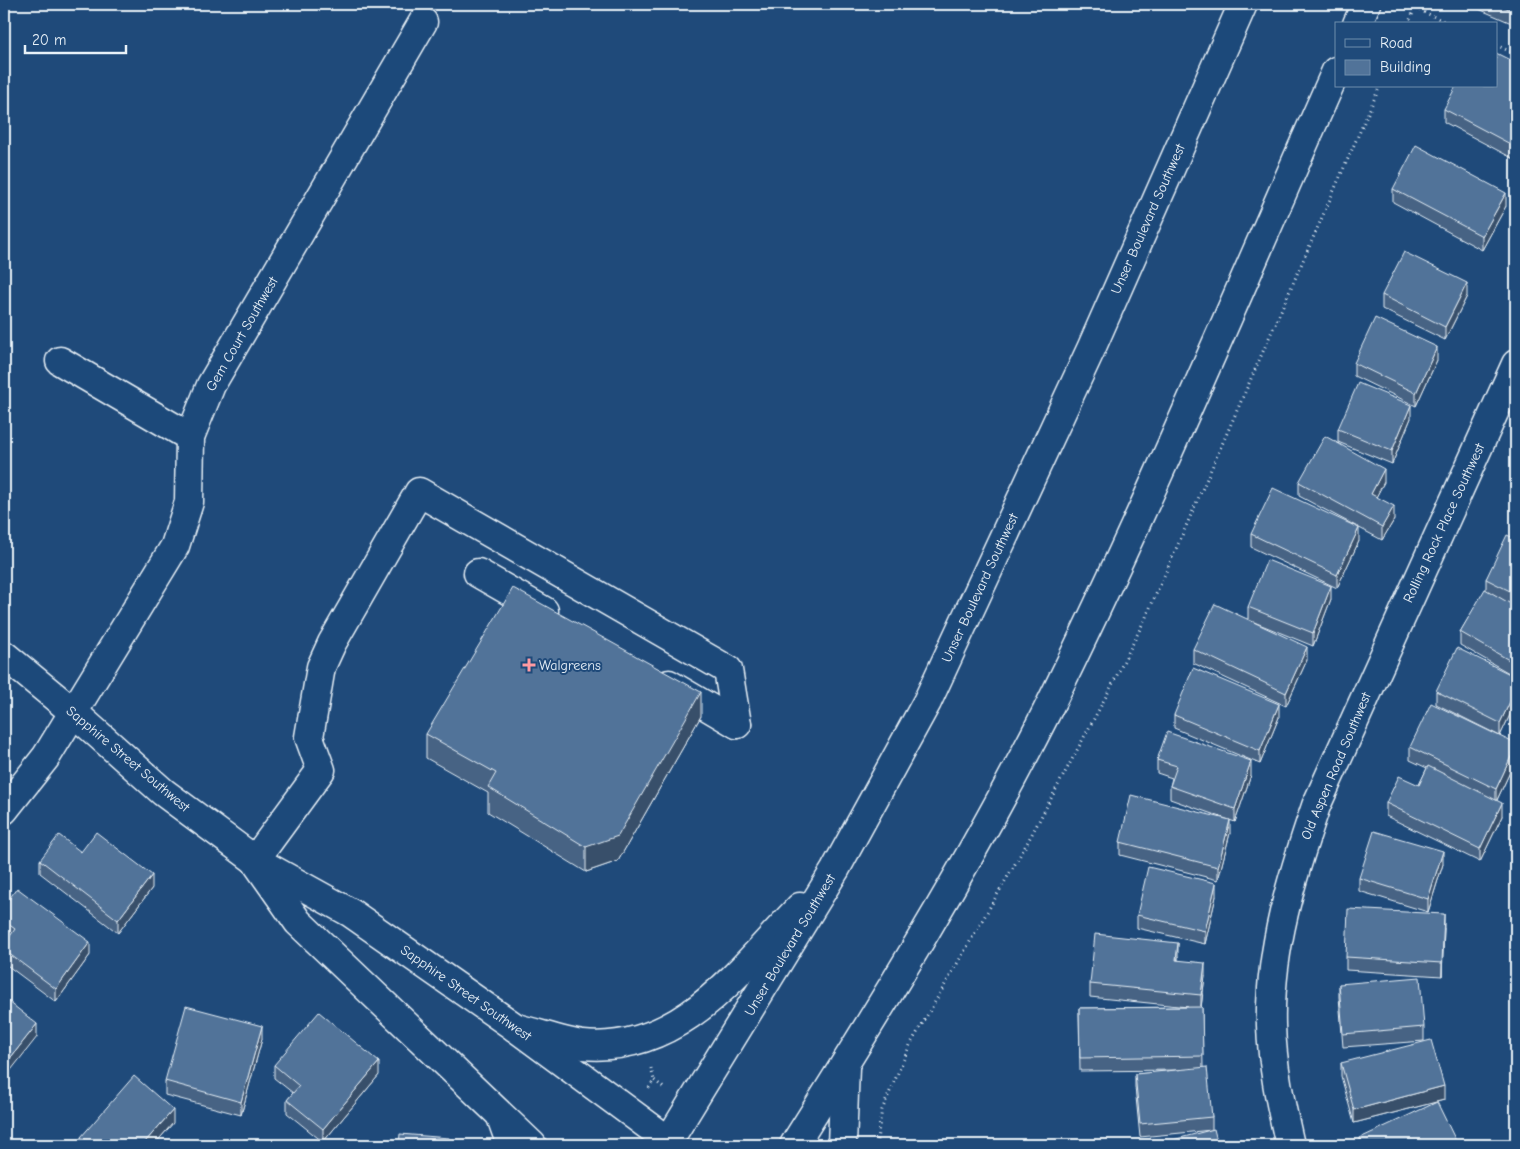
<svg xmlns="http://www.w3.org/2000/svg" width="1520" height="1149" font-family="'Comic Neue',sans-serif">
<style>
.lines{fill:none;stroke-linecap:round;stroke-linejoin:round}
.minor-casing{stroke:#e8f1f8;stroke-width:31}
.major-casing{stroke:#e8f1f8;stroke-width:31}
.path{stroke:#e8f1f8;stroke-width:3;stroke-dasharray:1 4;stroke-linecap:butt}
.minor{stroke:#1f4a7a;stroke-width:28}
.major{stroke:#1f4a7a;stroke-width:28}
.wall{fill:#466384;stroke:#e8f1f8}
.shaded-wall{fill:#39506b;stroke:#e8f1f8}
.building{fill:#517399;stroke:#e8f1f8}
.poi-dot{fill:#ff9aa2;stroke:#1f4a7a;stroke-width:2}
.labels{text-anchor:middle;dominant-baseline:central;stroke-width:4;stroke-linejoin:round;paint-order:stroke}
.street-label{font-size:14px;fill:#e8f1f8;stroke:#1f4a7a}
.poi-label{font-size:14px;fill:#e8f1f8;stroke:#1f4a7a;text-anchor:start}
</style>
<rect width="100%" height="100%" fill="#1f4a7a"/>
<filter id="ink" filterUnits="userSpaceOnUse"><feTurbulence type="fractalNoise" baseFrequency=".02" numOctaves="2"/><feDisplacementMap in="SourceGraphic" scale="10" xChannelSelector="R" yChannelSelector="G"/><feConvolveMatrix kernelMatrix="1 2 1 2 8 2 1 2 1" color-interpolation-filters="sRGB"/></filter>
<g filter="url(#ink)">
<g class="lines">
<!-- minor casing -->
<g class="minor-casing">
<g id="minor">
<polyline points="60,361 190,437"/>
<polyline points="478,573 544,611"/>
<polyline points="4,655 72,711 163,792 255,860 351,913 516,1028 669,1141"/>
<polyline points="669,684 737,724"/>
<polyline points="4,810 46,757 175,546 189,502 190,437 211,385 423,22"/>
<polyline points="255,860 321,770 309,737 321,667 332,643 419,492 728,670 737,724"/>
<polyline points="258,865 298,922 532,1145"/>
<path d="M1290 1145C1281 1106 1272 1065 1271 1025 1269 950 1292 876 1316 806L1516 364"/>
</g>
</g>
<!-- major casing -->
<g class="major-casing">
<g id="major">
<polyline points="1357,24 1366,4"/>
<path d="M516 1028C538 1033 561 1042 583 1045 681 1054 740 969 800 907"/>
<polyline points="501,1117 511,1145"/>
<polyline points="666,1145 835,870 927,702 1091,349 1243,4"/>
<path d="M794 1145C883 1004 972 860 1047 711 1151 501 1241 285 1336 71"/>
<polyline points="842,1145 845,1067"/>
</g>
</g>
<!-- path -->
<g class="path">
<polyline points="1415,8 1450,24"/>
<polyline points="1408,24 1417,4"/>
<polyline points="1496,45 1516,54"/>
<polyline points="651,1068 654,1080"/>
<polyline points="649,1088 654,1080 665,1089"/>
<polyline points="876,1145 882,1110 910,1045 1026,845 1110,689 1146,617 1380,86"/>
</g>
<!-- minor -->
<use href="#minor" class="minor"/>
<!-- major -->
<use href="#major" class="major"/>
</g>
<!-- wall -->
<g class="wall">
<polygon points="1474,4 1516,4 1516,25 1474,7"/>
<polygon points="1516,63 1516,160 1444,122 1444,109"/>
<polygon points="1393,189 1506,206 1482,250 1393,202"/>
<polygon points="1382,295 1467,296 1445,340 1382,309"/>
<polygon points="1437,360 1416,406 1354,376 1354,363"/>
<polygon points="1411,418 1392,464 1338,442 1338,429"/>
<polygon points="1299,482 1384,482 1376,497 1394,520 1382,540 1299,496"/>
<polygon points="1516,516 1516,677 1460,645 1460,632 1486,589 1486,579 1512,537 1512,528"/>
<polygon points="1251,534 1359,541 1337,588 1251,547"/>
<polygon points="1331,599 1313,646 1254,622 1307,660 1286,706 1193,663 1193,649 1248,619 1248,607"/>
<polygon points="1516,677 1516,702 1500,736 1436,704 1436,691"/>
<polygon points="1174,715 1279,717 1260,764 1174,728"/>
<polygon points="701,716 618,861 586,872 488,812 488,793 426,758 426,734"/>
<polygon points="1410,747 1516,759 1497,800 1502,816 1480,862 1386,816 1386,803 1419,785 1427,768 1410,760"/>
<polygon points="1157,760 1251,775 1235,822 1170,799 1170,786 1172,778 1157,773"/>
<polygon points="1230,833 1218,880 1120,855 1120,842"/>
<polygon points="81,852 152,888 118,933 40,873 40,860"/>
<polygon points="1443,864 1428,912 1359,891 1359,878"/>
<polygon points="1216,896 1205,944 1137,928 1137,915"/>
<polygon points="4,906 90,955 56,1002 4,963 4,945 9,938 4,934"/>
<polygon points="1444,928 1442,976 1346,970 1346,957"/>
<polygon points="1178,956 1178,960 1205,976 1201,1007 1202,1007 1203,1068 1212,1117 1212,1130 1140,1137 1135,1087 1135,1074 1181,1070 1080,1071 1079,1008 1188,1007 1090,997 1090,984"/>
<polygon points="1339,984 1424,1027 1424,1041 1343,1047 1339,997"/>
<polygon points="262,1039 241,1115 165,1095 165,1081"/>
<polygon points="1341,1063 1444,1100 1354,1123 1341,1076"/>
<polygon points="274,1065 379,1075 323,1142 287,1113 287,1100 293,1093 274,1078"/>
<polygon points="173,1123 154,1145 81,1145 81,1137"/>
<polygon points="1360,1138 1458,1145 1360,1145"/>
</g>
<!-- shaded-wall -->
<g class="shaded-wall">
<polygon points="1506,193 1506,206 1482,250 1482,236"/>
<polygon points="1467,283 1467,296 1445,340 1445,327"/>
<polygon points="1437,347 1437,360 1416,406 1416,393"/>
<polygon points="1411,405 1411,418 1392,464 1392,451"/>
<polygon points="1384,469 1384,482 1371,507 1371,494"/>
<polygon points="1394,506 1394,520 1382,540 1382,527"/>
<polygon points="1359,528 1359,541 1337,588 1337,575"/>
<polygon points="1331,586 1331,599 1313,646 1313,633"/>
<polygon points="1307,647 1307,660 1286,706 1286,693"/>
<polygon points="1516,689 1516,702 1500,736 1500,723"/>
<polygon points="701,692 701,716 618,861 586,872 586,847"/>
<polygon points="1279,704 1279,717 1260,764 1260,751"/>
<polygon points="1516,746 1516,759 1496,802 1496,789"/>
<polygon points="1251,761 1251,775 1235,822 1235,809"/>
<polygon points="1502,803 1502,816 1480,862 1480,849"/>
<polygon points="1230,820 1230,833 1218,880 1218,867"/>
<polygon points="1443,851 1443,864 1428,912 1428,899"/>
<polygon points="152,875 152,888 118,933 118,920"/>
<polygon points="1216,883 1216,896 1205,944 1205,931"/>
<polygon points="1444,914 1444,928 1442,976 1442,963"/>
<polygon points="90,942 90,955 56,1002 56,989"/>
<polygon points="1178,943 1178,956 1176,973 1176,960"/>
<polygon points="1205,963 1205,976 1201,1008 1201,995"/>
<polygon points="37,1024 37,1037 4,1079 4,1066"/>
<polygon points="262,1026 262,1039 241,1115 241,1102"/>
<polygon points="379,1062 379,1075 323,1142 323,1129"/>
<polygon points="1444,1086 1444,1100 1354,1123 1354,1110"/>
<polygon points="173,1110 173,1123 154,1145 145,1145 145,1142"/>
</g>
<!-- building -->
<g class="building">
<polygon points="1497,4 1516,4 1516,12"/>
<polygon points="1496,53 1516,63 1516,147 1444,109 1456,86 1496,86"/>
<polygon points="1416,145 1506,193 1482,236 1393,189"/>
<polygon points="1404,252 1467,283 1445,327 1382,295"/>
<polygon points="1375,318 1437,347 1416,393 1354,363"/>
<polygon points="1358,383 1411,405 1392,451 1338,429"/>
<polygon points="1325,436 1384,469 1371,494 1394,506 1382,527 1299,482"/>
<polygon points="1273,488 1359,528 1337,575 1251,534"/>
<polygon points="1516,516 1516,530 1512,528"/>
<polygon points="1507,535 1516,539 1516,594 1486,579"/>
<polygon points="1267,560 1331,586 1313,633 1248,607"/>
<polygon points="513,588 701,692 618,836 586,847 488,787 496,773 426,734"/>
<polygon points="1485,589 1516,607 1516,664 1460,632"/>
<polygon points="1215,604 1307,647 1286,693 1193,649"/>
<polygon points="1457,648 1516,677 1516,689 1500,723 1436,691"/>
<polygon points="1193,668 1279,704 1260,751 1174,715"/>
<polygon points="1431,703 1516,744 1516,746 1496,789 1410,747"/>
<polygon points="1167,732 1251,761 1235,809 1170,786 1177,766 1157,760"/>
<polygon points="1428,766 1502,803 1480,849 1386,803 1399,776 1419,785"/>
<polygon points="1131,795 1230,820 1218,867 1120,842"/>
<polygon points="1374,831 1443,851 1428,899 1359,878"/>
<polygon points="96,832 152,875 118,920 40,860 59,835 81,852"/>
<polygon points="1148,867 1216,883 1205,931 1137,915"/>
<polygon points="17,888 90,942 56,989 4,950 4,945 15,929 4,921 4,906"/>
<polygon points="1348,909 1444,914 1442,963 1346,957"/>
<polygon points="1095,934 1178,943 1176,960 1205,963 1201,995 1090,984"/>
<polygon points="1420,977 1424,1027 1343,1034 1339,984"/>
<polygon points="4,998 37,1024 4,1066"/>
<polygon points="186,1006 262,1026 241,1102 165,1081"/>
<polygon points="1202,1007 1203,1056 1080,1058 1079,1008"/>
<polygon points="319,1012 379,1062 323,1129 287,1100 299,1086 274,1065"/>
<polygon points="1431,1040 1444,1086 1354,1110 1341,1063"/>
<polygon points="1207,1067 1212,1117 1140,1124 1135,1074"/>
<polygon points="134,1076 173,1110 145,1142 149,1145 91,1145 81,1137"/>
<polygon points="1437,1102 1458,1145 1363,1145 1360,1138"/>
<polygon points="1214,1129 1218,1145 1154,1145"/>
<polygon points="400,1134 449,1138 449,1145 399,1145"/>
</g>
</g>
<!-- markers -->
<path class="poi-dot" d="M526.5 657.5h5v5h5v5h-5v5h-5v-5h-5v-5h5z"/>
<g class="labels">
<!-- street labels -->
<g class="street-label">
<text transform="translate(1148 219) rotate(-66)">Unser Boulevard Southwest</text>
<text transform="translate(242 334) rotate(-60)">Gem Court Southwest</text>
<text transform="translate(1444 523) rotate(-65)">Rolling Rock Place Southwest</text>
<text transform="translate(980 588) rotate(-65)">Unser Boulevard Southwest</text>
<text transform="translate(128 759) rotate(40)">Sapphire Street Southwest</text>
<text transform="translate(1336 766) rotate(-67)">Old Aspen Road Southwest</text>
<text transform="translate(790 945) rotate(-59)">Unser Boulevard Southwest</text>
<text transform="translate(466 993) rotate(35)">Sapphire Street Southwest</text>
</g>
<!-- poi labels -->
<g class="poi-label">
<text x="539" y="665">Walgreens</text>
</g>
</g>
<!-- margin -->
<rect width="1520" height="1149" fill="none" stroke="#1f4a7a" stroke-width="20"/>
<rect x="10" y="10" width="1500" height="1129" fill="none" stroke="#e8f1f8" stroke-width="2" filter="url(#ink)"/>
<!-- legend -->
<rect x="1335" y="22" width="162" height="65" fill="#1f4a7a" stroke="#6f8dac"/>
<rect x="1345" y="39" width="25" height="8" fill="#1f4a7a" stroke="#6f8dac"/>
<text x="1380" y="48" font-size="15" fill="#e8f1f8">Road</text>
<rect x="1345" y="60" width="25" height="15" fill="#517399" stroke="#6f8dac"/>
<text x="1380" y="72" font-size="15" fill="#e8f1f8">Building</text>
<!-- scale -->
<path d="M25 45v8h101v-8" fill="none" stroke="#e8f1f8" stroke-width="2.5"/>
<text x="32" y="45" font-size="15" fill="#e8f1f8" stroke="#1f4a7a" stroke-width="4" paint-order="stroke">20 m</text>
</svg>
